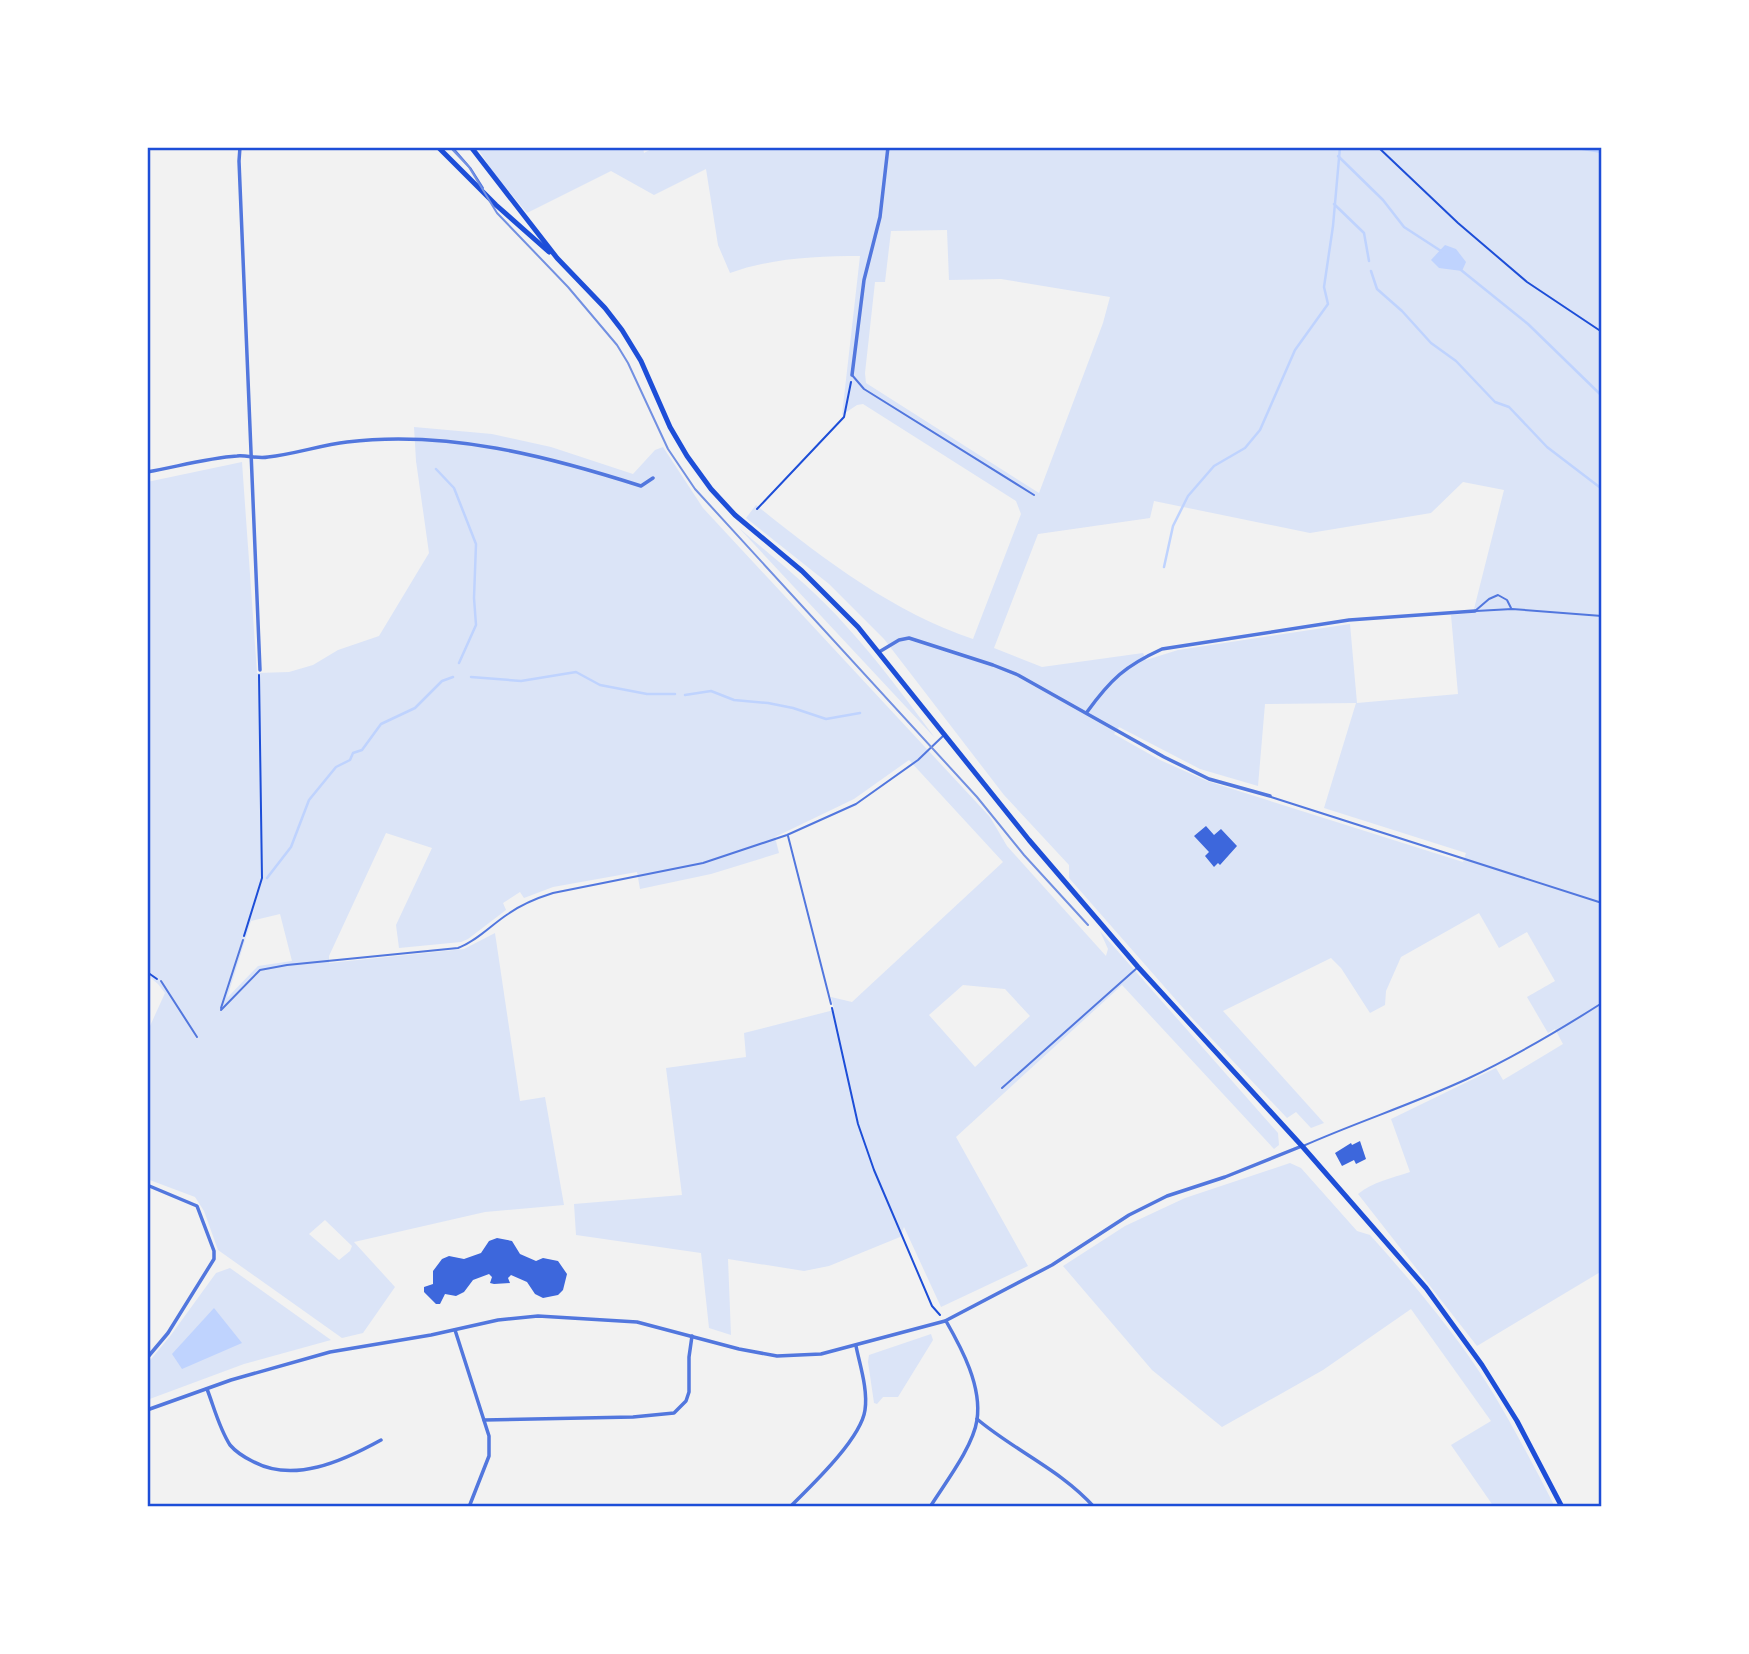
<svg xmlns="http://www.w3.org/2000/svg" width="1749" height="1654" font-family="Montserrat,sans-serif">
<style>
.green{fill:#dbe4f7;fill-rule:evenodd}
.water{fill:#bfd3fe}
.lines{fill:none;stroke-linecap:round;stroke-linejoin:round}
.stream{stroke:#bfd3fe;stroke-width:2.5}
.building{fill:#3d67dc}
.path{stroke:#1d4ed8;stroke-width:2}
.service{stroke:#5277de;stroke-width:2}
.minor{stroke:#5277de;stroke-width:3.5}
.secondary{stroke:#1d4ed8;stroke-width:5}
.tram{stroke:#7290e2;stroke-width:2}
.neatline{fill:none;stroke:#1d4ed8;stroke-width:2.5}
</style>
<rect width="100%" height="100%" fill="#f2f2f2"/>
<!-- green -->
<g class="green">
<path d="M477 147H643L644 153 655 147H1602V1271L1477 1346 1358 1194C1373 1182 1392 1178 1410 1172L1391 1119 1496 1068 1503 1080 1563 1044 1555 1029 1548 1033 1527 997 1555 981 1527 932 1499 948 1479 913 1401 957 1386 991 1385 1005 1370 1013 1341 968 1331 958 1223 1011 1324 1123 1311 1128 1296 1112 1287 1118 1191 1017 1069 878V865L1004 795 884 639 829 584 746 518 756 505C822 558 892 612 973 639L1021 514 1016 501 863 404 857 405 842 415 860 256C817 256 771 258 730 273L718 245 706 169 654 195 611 171 527 213 492 171ZM947 230 949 280 1001 279 1110 297 1103 323 1039 493 866 383 865 373 875 282H885L891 231ZM1463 482 1504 490 1473 613 1451 615 1458 694 1357 703 1350 624 1178 650 1146 660 1143 653 1042 667 994 648 1038 534 1150 518 1154 501 1310 533 1431 513ZM1356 703 1324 808 1466 853 1463 862 1207 781 1160 760 1114 734 1119 727 1200 769 1258 786 1265 704Z"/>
<path d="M414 427 492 434 551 447 633 474 655 450 663 447 703 508 990 817 1007 846 1106 956 1108 949 1100 931 1278 1133 1279 1145 1274 1149 1122 985 956 1137 1028 1266 941 1307 904 1227 900 1237 829 1266 804 1271 728 1259 731 1335 709 1328 701 1253 576 1235 574 1204 682 1195 666 1068 746 1057 744 1033 834 1010 831 997 852 1002 1003 862 909 760 854 799 775 837 779 853 711 874 640 889 637 872 553 887 524 898 520 892 503 903 506 910 468 939 461 942 399 948 396 925 432 848 386 833 329 956V963L464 949 495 933 520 1101 545 1097 564 1205 485 1212 354 1242 395 1287 363 1333 342 1338 218 1250 204 1211 195 1197 147 1179V1025L150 1026 165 993 158 984 147 975V482L242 462 257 673 289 672 313 665 338 650 379 636 429 553 416 461ZM280 914 292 961 258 966 227 998 251 921ZM963 985 1005 989 1030 1016 975 1067 929 1015ZM325 1220 352 1246 350 1251 339 1260 309 1234Z"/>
<path d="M739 528C776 560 815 590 847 627 879 662 907 700 935 738Z"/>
<path d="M1290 1163 1301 1168 1357 1231 1370 1235C1414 1284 1458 1336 1493 1393 1515 1430 1535 1468 1555 1507H1494L1451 1445 1491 1421 1411 1309 1323 1370 1222 1427 1152 1370 1063 1266 1125 1226 1185 1198Z"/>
<polygon points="230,1268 331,1340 244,1364 147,1400 147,1364 171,1335 216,1273"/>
<polygon points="931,1334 933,1340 898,1397 883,1397 877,1404 874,1403 868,1362 869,1355"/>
</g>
<!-- water -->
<g class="water">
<polygon points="1445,245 1456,249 1466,262 1462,271 1439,268 1431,260"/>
<polygon points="214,1308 242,1343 182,1369 172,1354"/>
</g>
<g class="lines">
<!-- stream -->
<g class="stream">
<polyline points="1571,147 1602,152"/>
<polyline points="1338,156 1383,200 1404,227 1441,251"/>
<polyline points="1334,204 1364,233 1369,261"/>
<polyline points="1461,270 1528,324 1602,396"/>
<polyline points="1371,271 1377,289 1402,311 1431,343 1456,361 1495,402 1509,407 1547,447 1602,489"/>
<polyline points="436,469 454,488 476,544 474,598 476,625 459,663"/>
<polyline points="1164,567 1173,526 1188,496 1214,466 1245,448 1260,430 1295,350 1328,304 1324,287 1333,226 1340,147"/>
<polyline points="471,677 521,681 576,672 600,685 647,694 675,694"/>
<polyline points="685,695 711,691 734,700 768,703 793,708 826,719 860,713"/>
<polyline points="267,878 291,847 309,800 336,767 350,760 353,753 362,750 381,724 415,708 442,681 453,677"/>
</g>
</g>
<!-- building -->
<g class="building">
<polygon points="1206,826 1214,835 1221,829 1237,846 1220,865 1218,863 1214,867 1205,856 1209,852 1194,836"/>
<polygon points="1360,1141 1366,1159 1356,1164 1354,1160 1342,1166 1335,1153 1351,1143 1352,1145"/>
<polygon points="497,1238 512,1241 520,1254 536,1261 543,1258 558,1261 567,1274 563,1290 558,1295 543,1298 535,1294 527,1282 511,1275 508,1278 510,1283 494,1284 490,1283 492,1277 489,1274 473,1280 464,1292 456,1296 445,1294 440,1304 436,1304 424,1292 424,1287 433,1284 433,1271 442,1259 449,1256 464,1259 481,1253 489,1241"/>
</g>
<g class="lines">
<!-- path -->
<g class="path">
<polyline points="1378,147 1458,223 1527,282 1602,332"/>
<polyline points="757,509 844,417 851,382"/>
<polyline points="244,936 262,878 259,675"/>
<polyline points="147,972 157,979"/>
<polyline points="832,1008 858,1124 874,1170 932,1306 940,1315"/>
</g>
<!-- service -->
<g class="service">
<polyline points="452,147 471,169 483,188"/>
<polyline points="852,375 864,389 1034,495"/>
<polyline points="1475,611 1489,599 1498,595 1507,600 1511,608"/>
<polyline points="1476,611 1512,609 1602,616"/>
<polyline points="1271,797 1602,903"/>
<polyline points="788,836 831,1004"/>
<polyline points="161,981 197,1037"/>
<polyline points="221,1008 243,940"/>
<path d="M221 1010 260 970 287 965 458 948C477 941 491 925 508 914 522 904 537 898 553 893L703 863 787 835 856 804 918 760 943 736"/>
<polyline points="1002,1088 1137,968"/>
<path d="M1303 1146C1357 1122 1413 1104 1467 1079 1514 1057 1558 1031 1602 1003"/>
</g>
<!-- minor -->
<g class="minor">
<polyline points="240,147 239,161 260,670"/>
<polyline points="852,375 864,280 880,217 888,147"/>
<path d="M147 472C176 467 207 458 237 456 247 455 258 459 268 457 295 454 321 445 347 442 448 430 547 456 641 486L653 478"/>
<polyline points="879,652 899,640 909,638 993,665 1018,675 1164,757 1209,779 1270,796"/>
<path d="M1087 712C1111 679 1125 666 1162 649L1349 620 1475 611"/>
<polyline points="147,1185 197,1206 214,1251 214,1259 168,1333 147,1358"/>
<polyline points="455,1330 489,1436 489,1456 469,1507"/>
<path d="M207 1389C214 1407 219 1428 230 1445 236 1452 244 1457 252 1461 293 1484 343 1461 381 1440"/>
<polyline points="147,1410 231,1380 330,1352 431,1335 498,1320 538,1316 637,1322 739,1349 777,1356 821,1354 945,1321 1052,1265 1129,1215 1167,1196 1225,1177 1302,1146"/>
<path d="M977 1419C1015 1451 1061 1470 1094 1507"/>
<polyline points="484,1420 633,1417 674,1413 686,1401 689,1392 689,1357 692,1336"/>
<path d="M790 1507C811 1486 861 1439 865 1410 868 1389 860 1366 856 1346"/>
<path d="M930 1507C945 1483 973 1447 977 1420 982 1386 962 1349 946 1321"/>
</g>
<!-- secondary -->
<g class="secondary">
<polyline points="438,147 496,205 549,252"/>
<polyline points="471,147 557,258 605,308 622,330 641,361 670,427 687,456 711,489 735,515 802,571 858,627 1029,840 1138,967 1302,1146 1426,1288 1482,1365 1517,1421 1562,1507"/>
</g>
<!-- tram -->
<polyline class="tram" points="450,147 469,167 497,213 568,287 617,345 628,363 668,449 695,489 977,797 1024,855 1088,925"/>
</g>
<!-- border -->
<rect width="1749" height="1654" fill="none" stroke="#ffffff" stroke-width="298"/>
<rect x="149" y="149" width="1451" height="1356" class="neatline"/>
</svg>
